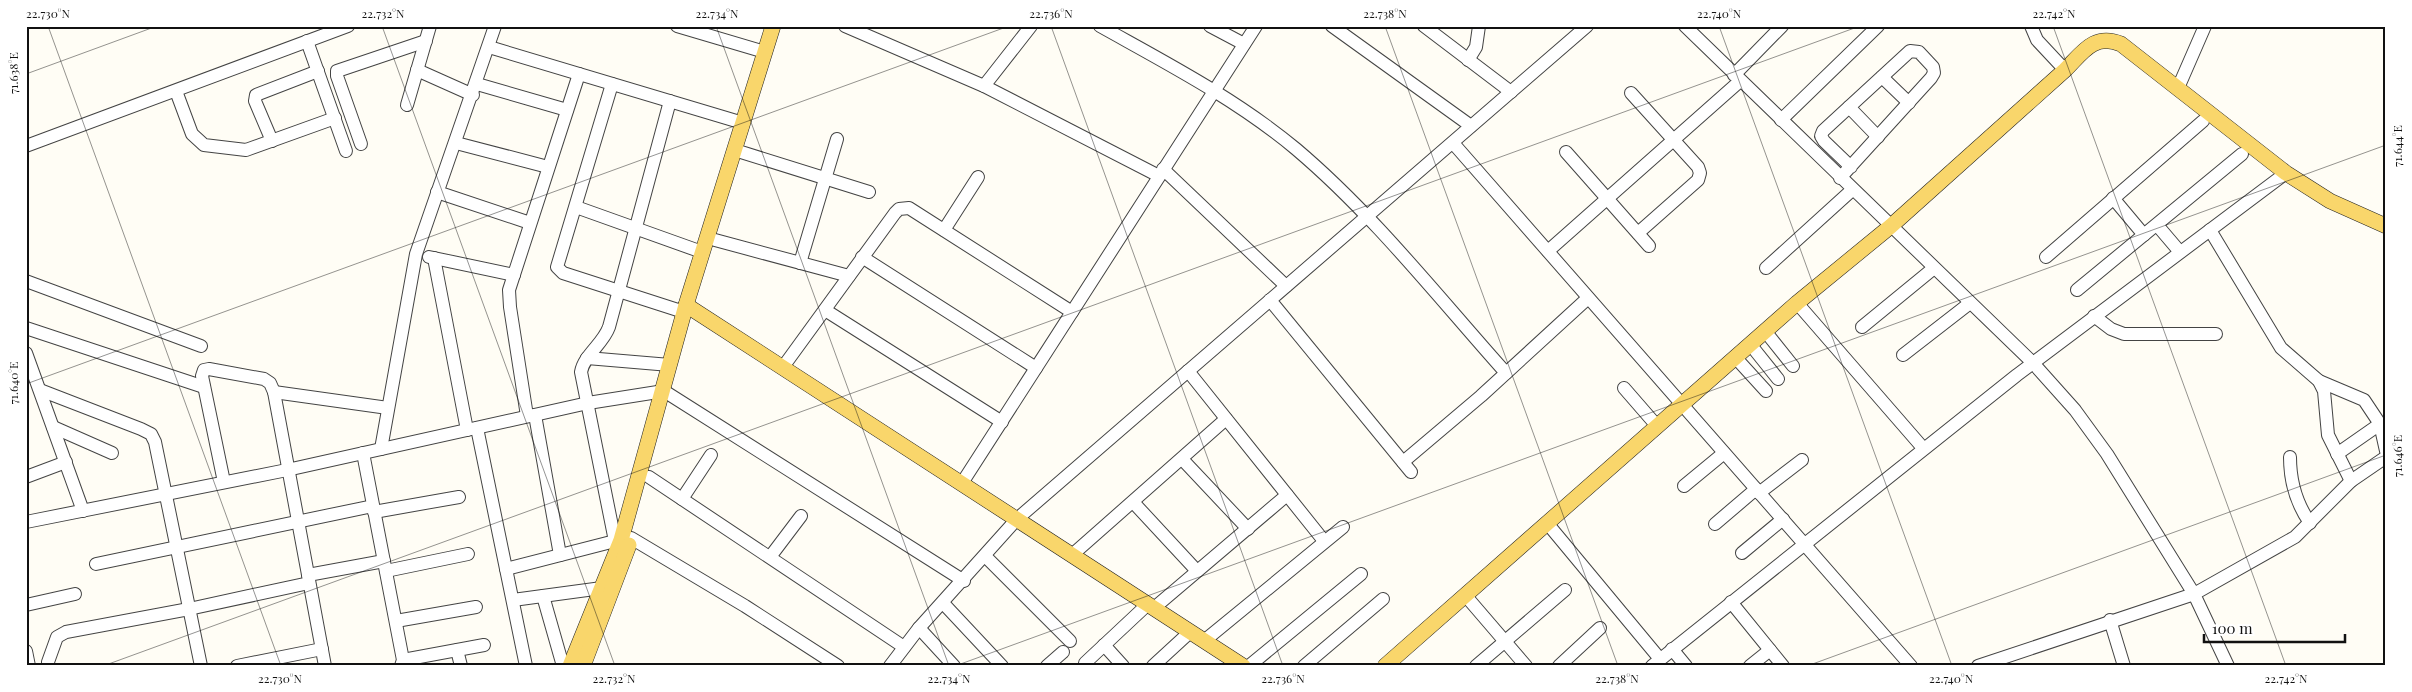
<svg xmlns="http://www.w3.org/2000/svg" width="2412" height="692" font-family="'Playfair Display',serif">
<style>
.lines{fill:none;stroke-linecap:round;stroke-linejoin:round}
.minor-casing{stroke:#444;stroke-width:14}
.major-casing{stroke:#222;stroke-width:16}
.minor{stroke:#fff;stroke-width:12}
.major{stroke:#f9d66b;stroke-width:15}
.ticks{fill:none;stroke:#111;stroke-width:1;stroke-opacity:0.45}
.neatline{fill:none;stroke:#111;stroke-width:2}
.ticks-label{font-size:12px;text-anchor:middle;fill:#111}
</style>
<rect width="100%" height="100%" fill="#fffdf5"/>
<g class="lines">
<!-- minor casing -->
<g class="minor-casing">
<g id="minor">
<polyline points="677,26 765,52"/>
<polyline points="845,26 984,86 1159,176"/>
<path d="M1100 26C1168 64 1236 99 1296 149 1374 215 1438 297 1506 373"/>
<polyline points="1210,26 1244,44"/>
<polyline points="1332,26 1471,126"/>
<polyline points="1424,26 1511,92"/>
<polyline points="1685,26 2033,363 2075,410 2107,454 2194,594 2228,666"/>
<polyline points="2031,26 2037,40 2065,70"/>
<polyline points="307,41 346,151"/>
<polyline points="489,47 743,123"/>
<polyline points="1468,60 1476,47 1479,26"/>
<polyline points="417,70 473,95"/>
<polyline points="1734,75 1782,26"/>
<polyline points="1882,77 1909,103"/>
<polyline points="477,84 567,110"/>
<polyline points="612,84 557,267 563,273 684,312"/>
<polyline points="984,86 1031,26"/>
<polyline points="2178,88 2205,26"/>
<polyline points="176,91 192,134 204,145 246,150 335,118"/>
<polyline points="1631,93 1698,167 1700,173 1698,180 1638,233"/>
<polyline points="407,105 430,26"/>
<polyline points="1849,107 1878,137"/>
<polyline points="1781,120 1878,26"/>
<polyline points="272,141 255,101 256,95 318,71"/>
<polyline points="456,143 548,167"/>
<polyline points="1453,143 1911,666"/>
<polyline points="361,144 337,76 337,71 426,41"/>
<polyline points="26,146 348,26"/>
<polyline points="741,152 869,192"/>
<polyline points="1566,152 1649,246"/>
<polyline points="1163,169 1286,286"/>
<polyline points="1840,178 1931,78 1934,73 1933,67 1919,52 1910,51 1823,131 1821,136 1824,141 1851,167"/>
<polyline points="437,192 530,223"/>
<polyline points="2113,198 2144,235"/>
<polyline points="576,207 702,252"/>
<polyline points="2157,225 2180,252"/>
<polyline points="944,230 978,177"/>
<polyline points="2210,230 2281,348 2319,381 2324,391 2328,435 2351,481"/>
<polyline points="715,240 849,276"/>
<polyline points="1548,251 1740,81"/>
<polyline points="429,257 514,275"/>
<polyline points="862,257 1036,368"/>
<polyline points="2046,257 2203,121"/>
<polyline points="434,258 467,430"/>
<polyline points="800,263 837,139"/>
<polyline points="1766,268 1852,190"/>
<polyline points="26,281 201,346"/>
<polyline points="2077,290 2242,154"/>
<polyline points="1270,300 1411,472"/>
<polyline points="1797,303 1923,448"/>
<polyline points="825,310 1002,422"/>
<polyline points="2094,316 2111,329 2124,334 2216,334"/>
<polyline points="1862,327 1934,268"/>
<polyline points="26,328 204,387"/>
<polyline points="1765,331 1793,366"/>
<polyline points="1750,344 1778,379"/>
<polyline points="26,353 83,511"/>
<polyline points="1903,355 1970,303"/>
<polyline points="1735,357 1766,391"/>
<polyline points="587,358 670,365"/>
<polyline points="783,367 895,213 899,209 909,208 1072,312"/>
<polyline points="1188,371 1324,541"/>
<polyline points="2319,381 2364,400 2380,424 2386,451"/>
<polyline points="1624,388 1657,426"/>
<polyline points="40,390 141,429 151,434 155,442 201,666"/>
<polyline points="274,392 388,408"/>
<polyline points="535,415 560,555"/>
<polyline points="527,416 510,307 509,290 579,74"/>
<polyline points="53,427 112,453"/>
<polyline points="477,428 526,666"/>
<polyline points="381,449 416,254 495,26"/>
<polyline points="363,453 403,660 401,666"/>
<polyline points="2337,454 2380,424"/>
<path d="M2290 457C2290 482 2296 503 2310 523"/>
<polyline points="1182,459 1248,529"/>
<polyline points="1403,462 1481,396 1588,298"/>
<polyline points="26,477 66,462"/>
<polyline points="649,477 904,647"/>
<polyline points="224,482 202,376 204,370 209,369 264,379 270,383 274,392 325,666"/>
<polyline points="962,483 1256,26"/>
<polyline points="1684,486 1724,453"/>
<polyline points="1759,493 1802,460"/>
<polyline points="682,499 711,455"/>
<polyline points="1133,502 1197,571"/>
<polyline points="374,512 459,497"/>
<polyline points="26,522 287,470 588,403 664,391 964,581"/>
<polyline points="1547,523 1660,659"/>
<polyline points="1715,524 1756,489"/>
<polyline points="631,538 745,606 838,666"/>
<path d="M617 551 581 372C584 355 603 344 609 327L670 101"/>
<polyline points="1742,553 1783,519"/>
<polyline points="1072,555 1226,419"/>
<polyline points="985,556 1070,641"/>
<polyline points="770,557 801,516"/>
<polyline points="96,564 373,506"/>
<polyline points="506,569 615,541"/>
<polyline points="386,571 468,554"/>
<polyline points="308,575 384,561"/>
<polyline points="1465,595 1526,666"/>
<polyline points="543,596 563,666"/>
<polyline points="513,600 602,588"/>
<polyline points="1731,602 1783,666"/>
<polyline points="943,603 1002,666"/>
<polyline points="26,605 75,594"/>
<polyline points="1154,608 1287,495"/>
<polyline points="2110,620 2124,666"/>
<polyline points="396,621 476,607"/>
<polyline points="919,628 954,666"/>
<polyline points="1204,641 1343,527"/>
<polyline points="1104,645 1123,666"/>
<polyline points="1672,649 1686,666"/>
<polyline points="457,650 461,666"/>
<polyline points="26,651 29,666"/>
<polyline points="403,660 484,645"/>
<polyline points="48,662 57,637 66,632 189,609 309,583"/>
<polyline points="1085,663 1148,604"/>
<polyline points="237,666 322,649"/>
<polyline points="890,666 919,628 1017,519 1587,26"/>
<polyline points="1047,666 1063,652"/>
<polyline points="1153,666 1190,632"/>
<polyline points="1249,666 1361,574"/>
<polyline points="1304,666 1383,599"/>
<polyline points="1476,666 1565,590"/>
<polyline points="1559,666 1600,628"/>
<polyline points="1652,666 2017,375 2286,173"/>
<polyline points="1750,666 1770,650"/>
<polyline points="1978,666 2194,594 2295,537 2351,481 2386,457"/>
</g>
</g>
<!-- major casing -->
<g class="major-casing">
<g id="major">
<polyline points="686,305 1243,666"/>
<polyline points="570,666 621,540 686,305 773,26"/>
<polyline points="583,666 629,545"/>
<path d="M1385 666 1797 303 1891 226 2065 70C2083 52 2094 33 2121 44L2286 173 2330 201 2386 226"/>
</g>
</g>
<!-- minor -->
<use href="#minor" class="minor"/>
<!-- major -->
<use href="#major" class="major"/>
</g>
<!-- ticks -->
<path class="ticks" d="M48 26 281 666M382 26 615 666M716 26 949 666M1051 26 1283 666M1385 26 1618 666M1719 26 1952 666M2053 26 2286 666M26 74 157 26M26 384 1009 26M103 666 1860 26M955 666 2386 145M1807 666 2386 455"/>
<!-- border -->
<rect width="2412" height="692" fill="none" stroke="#ffffff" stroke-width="55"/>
<!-- scale -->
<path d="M2204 634v8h141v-8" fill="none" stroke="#111111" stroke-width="2.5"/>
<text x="2212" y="634" font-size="15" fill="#111111" stroke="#ffffff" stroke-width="4" paint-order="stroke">100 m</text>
<rect x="28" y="28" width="2356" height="636" class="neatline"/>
<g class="ticks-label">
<text x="48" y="18">22.730°N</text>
<text x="383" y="18">22.732°N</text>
<text x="717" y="18">22.734°N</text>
<text x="1051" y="18">22.736°N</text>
<text x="1385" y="18">22.738°N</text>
<text x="1719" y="18">22.740°N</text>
<text x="2054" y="18">22.742°N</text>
<text transform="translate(14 73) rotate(-90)" y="4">71.638°E</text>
<text transform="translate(2398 146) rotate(-90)" y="4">71.644°E</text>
<text transform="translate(14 383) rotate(-90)" y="4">71.640°E</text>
<text transform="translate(2398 456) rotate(-90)" y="4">71.646°E</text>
<text x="280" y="683">22.730°N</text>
<text x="614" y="683">22.732°N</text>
<text x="949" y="683">22.734°N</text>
<text x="1283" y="683">22.736°N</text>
<text x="1617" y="683">22.738°N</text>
<text x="1951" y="683">22.740°N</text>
<text x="2286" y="683">22.742°N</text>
</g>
</svg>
